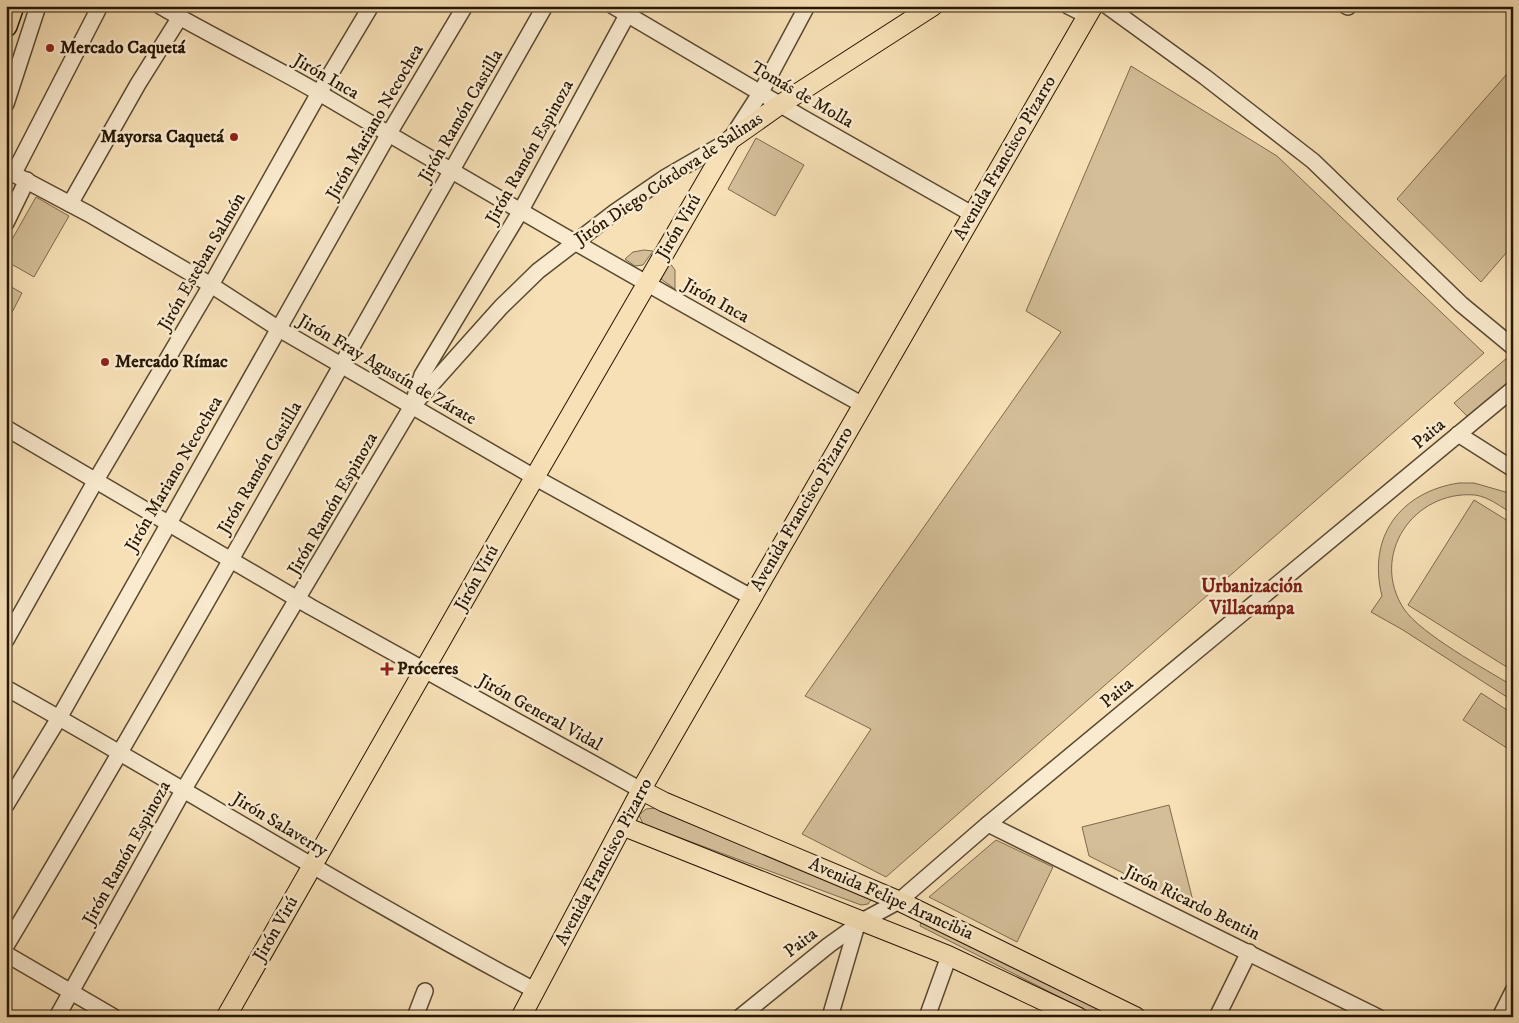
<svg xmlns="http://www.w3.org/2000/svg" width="1519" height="1023" font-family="'IM FELL DW Pica',serif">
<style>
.green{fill:#d3be98;stroke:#7c6a4e}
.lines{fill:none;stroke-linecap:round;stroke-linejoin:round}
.minor-casing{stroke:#5a4930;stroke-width:18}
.major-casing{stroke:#261704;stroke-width:21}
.highway-casing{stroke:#261704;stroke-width:24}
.minor{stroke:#faebd0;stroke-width:15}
.major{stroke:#f7e0b6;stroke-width:19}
.highway{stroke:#f7e0b6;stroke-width:21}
.poi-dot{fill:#8f2418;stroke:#faebd0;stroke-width:2}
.labels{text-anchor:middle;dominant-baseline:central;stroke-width:5;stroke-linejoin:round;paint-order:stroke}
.poi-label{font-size:18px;font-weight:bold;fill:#261704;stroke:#faebd0;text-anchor:start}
.street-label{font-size:18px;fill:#261704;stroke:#faebd0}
.neighbourhood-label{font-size:19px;font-weight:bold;fill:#7a1f14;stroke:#faebd0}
</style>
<rect width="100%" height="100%" fill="#f7e0b6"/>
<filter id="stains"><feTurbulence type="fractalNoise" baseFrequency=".004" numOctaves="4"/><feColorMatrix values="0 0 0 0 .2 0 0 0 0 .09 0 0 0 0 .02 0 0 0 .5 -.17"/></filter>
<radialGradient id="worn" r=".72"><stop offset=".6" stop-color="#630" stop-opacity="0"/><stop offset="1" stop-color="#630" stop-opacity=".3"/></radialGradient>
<!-- green -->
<g class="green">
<polygon points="1131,66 1277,156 1484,353 886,877 802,834 871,729 805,696 1061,332 1026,311"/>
<polygon points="1513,67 1513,245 1481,282 1397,199"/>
<polygon points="756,138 804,165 775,216 728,189"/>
<polygon points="36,197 69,216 34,277 6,261 6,250"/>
<polygon points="644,250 653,251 643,265 635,266 625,259 633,252"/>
<polygon points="669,262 675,270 675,289 661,279"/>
<polygon points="6,284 22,293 6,324"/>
<polygon points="1508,357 1513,363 1513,383 1469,418 1454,403"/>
<path d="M1459 483H1474L1509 493 1513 496V514C1501 507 1489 497 1475 495 1413 490 1369 556 1404 609 1421 634 1485 669 1513 686V701L1403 630 1371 612 1382 596C1367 537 1400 492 1459 483Z"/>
<polygon points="1474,500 1513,524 1513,671 1408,605"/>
<polygon points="1481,693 1513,714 1513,746 1510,750 1463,720"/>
<polygon points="1169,805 1195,909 1089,856 1082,827"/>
<polygon points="656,808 873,897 868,904 861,905 643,824 639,815 646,809"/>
<polygon points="996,840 1053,867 1017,942 929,897"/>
<polygon points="921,922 1120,1017 1099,1017 920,926"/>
</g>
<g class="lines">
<!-- minor casing -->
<g class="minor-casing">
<g id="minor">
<path d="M160 6C213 37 268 63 321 94 500 200 681 304 863 405"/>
<polyline points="613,6 803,118 972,214"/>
<polyline points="1068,6 1088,16"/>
<polyline points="1107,6 1205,77 1313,161 1461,304 1513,347"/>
<polyline points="1346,6 1348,7"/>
<polyline points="6,104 38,6"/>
<polyline points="6,170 89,214 211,285 279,329 534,477 751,597"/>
<polyline points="14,173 100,6"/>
<polyline points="70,204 138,84 180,17"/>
<polyline points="6,223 27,180"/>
<polyline points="416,402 501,307 538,271 615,212 666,177 730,140 761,92 807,6"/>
<polyline points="6,428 311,607 641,790"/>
<polyline points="1458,434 1513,469"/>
<polyline points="6,640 96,480 211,285 319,93 371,6"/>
<path d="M6 688C184 787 356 896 536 991"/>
<polyline points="6,805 59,718 388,135 465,6"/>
<polyline points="988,824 1378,1017"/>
<path d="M6 946C191 636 366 320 545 6"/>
<polyline points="6,954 114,1017"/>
<polyline points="57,1017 184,789 412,406 422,375 520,212 632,6"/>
<polyline points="415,1017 425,991"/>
<polyline points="740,1017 829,945 864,920 899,901 988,824 1513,389"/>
<polyline points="830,1017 857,925"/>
<polyline points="927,1017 949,956"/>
<polyline points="1217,1017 1249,952"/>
<polyline points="1500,1017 1513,991"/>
</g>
</g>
<!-- major casing -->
<g class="major-casing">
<g id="major">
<polyline points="641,790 664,802 899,901 1136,1017"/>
<polyline points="623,826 947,955 1078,1017"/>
<polyline points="226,1017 496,544 730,140 781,104 933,6"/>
<polyline points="521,1017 645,783 1093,6"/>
</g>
</g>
<!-- highway casing -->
<g class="highway-casing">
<polyline id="highway" points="6,26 13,6"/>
</g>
<!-- minor -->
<use href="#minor" class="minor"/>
<!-- major -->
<use href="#major" class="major"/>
<!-- highway -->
<use href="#highway" class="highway"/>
</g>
<!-- markers -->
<g class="poi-dot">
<circle cx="50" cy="48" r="5"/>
<circle cx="234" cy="137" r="5"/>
<circle cx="105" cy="362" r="5"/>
<path d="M384.5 661.5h5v5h5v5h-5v5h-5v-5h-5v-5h5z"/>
</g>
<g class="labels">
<!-- poi labels -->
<g class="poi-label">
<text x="60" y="48">Mercado Caquetá</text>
<text x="224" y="137" text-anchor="end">Mayorsa Caquetá</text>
<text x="115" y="362">Mercado Rímac</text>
<text x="397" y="669">Próceres</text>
</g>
<!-- street labels -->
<g class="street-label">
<text transform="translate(326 77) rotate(30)">Jirón Inca</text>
<text transform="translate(802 95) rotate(30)">Tomás de Molla</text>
<text transform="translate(461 116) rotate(-60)">Jirón Ramón Castilla</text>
<text transform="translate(375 122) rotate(-60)">Jirón Mariano Necochea</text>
<text transform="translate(530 152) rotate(-61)">Jirón Ramón Espinoza</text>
<text transform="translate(1005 158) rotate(-60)">Avenida Francisco Pizarro</text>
<text transform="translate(669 179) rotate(-34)">Jirón Diego Córdova de Salinas</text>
<text transform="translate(679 227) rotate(-60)">Jirón Virú</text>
<text transform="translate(202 262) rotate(-60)">Jirón Esteban Salmón</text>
<text transform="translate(716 301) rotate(29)">Jirón Inca</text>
<text transform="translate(387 370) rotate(30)">Jirón Fray Agustín de Zárate</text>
<text transform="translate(1429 434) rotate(-40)">Paita</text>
<text transform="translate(260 468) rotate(-60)">Jirón Ramón Castilla</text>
<text transform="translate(174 474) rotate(-60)">Jirón Mariano Necochea</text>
<text transform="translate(333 504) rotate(-60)">Jirón Ramón Espinoza</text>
<text transform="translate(802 509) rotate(-60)">Avenida Francisco Pizarro</text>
<text transform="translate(477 578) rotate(-61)">Jirón Virú</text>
<text transform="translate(1117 693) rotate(-40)">Paita</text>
<text transform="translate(540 713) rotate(29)">Jirón General Vidal</text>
<text transform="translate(280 825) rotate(31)">Jirón Salaverry</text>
<text transform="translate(127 853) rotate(-61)">Jirón Ramón Espinoza</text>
<text transform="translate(604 862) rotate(-62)">Avenida Francisco Pizarro</text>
<text transform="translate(891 899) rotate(24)">Avenida Felipe Arancibia</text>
<text transform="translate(1192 903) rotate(26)">Jirón Ricardo Bentin</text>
<text transform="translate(276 929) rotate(-60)">Jirón Virú</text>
<text transform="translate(801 943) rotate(-38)">Paita</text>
</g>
<!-- neighbourhood labels -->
<g class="neighbourhood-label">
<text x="1252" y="586">Urbanización<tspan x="1252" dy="22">Villacampa</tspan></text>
</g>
</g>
<!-- margin -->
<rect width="1519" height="1023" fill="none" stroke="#f7e0b6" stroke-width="25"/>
<rect x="8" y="8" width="1504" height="1008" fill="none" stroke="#261704" stroke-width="2.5"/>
<rect x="12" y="12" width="1494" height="998" fill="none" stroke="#261704"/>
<rect width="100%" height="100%" filter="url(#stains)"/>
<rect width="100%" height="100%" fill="url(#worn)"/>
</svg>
